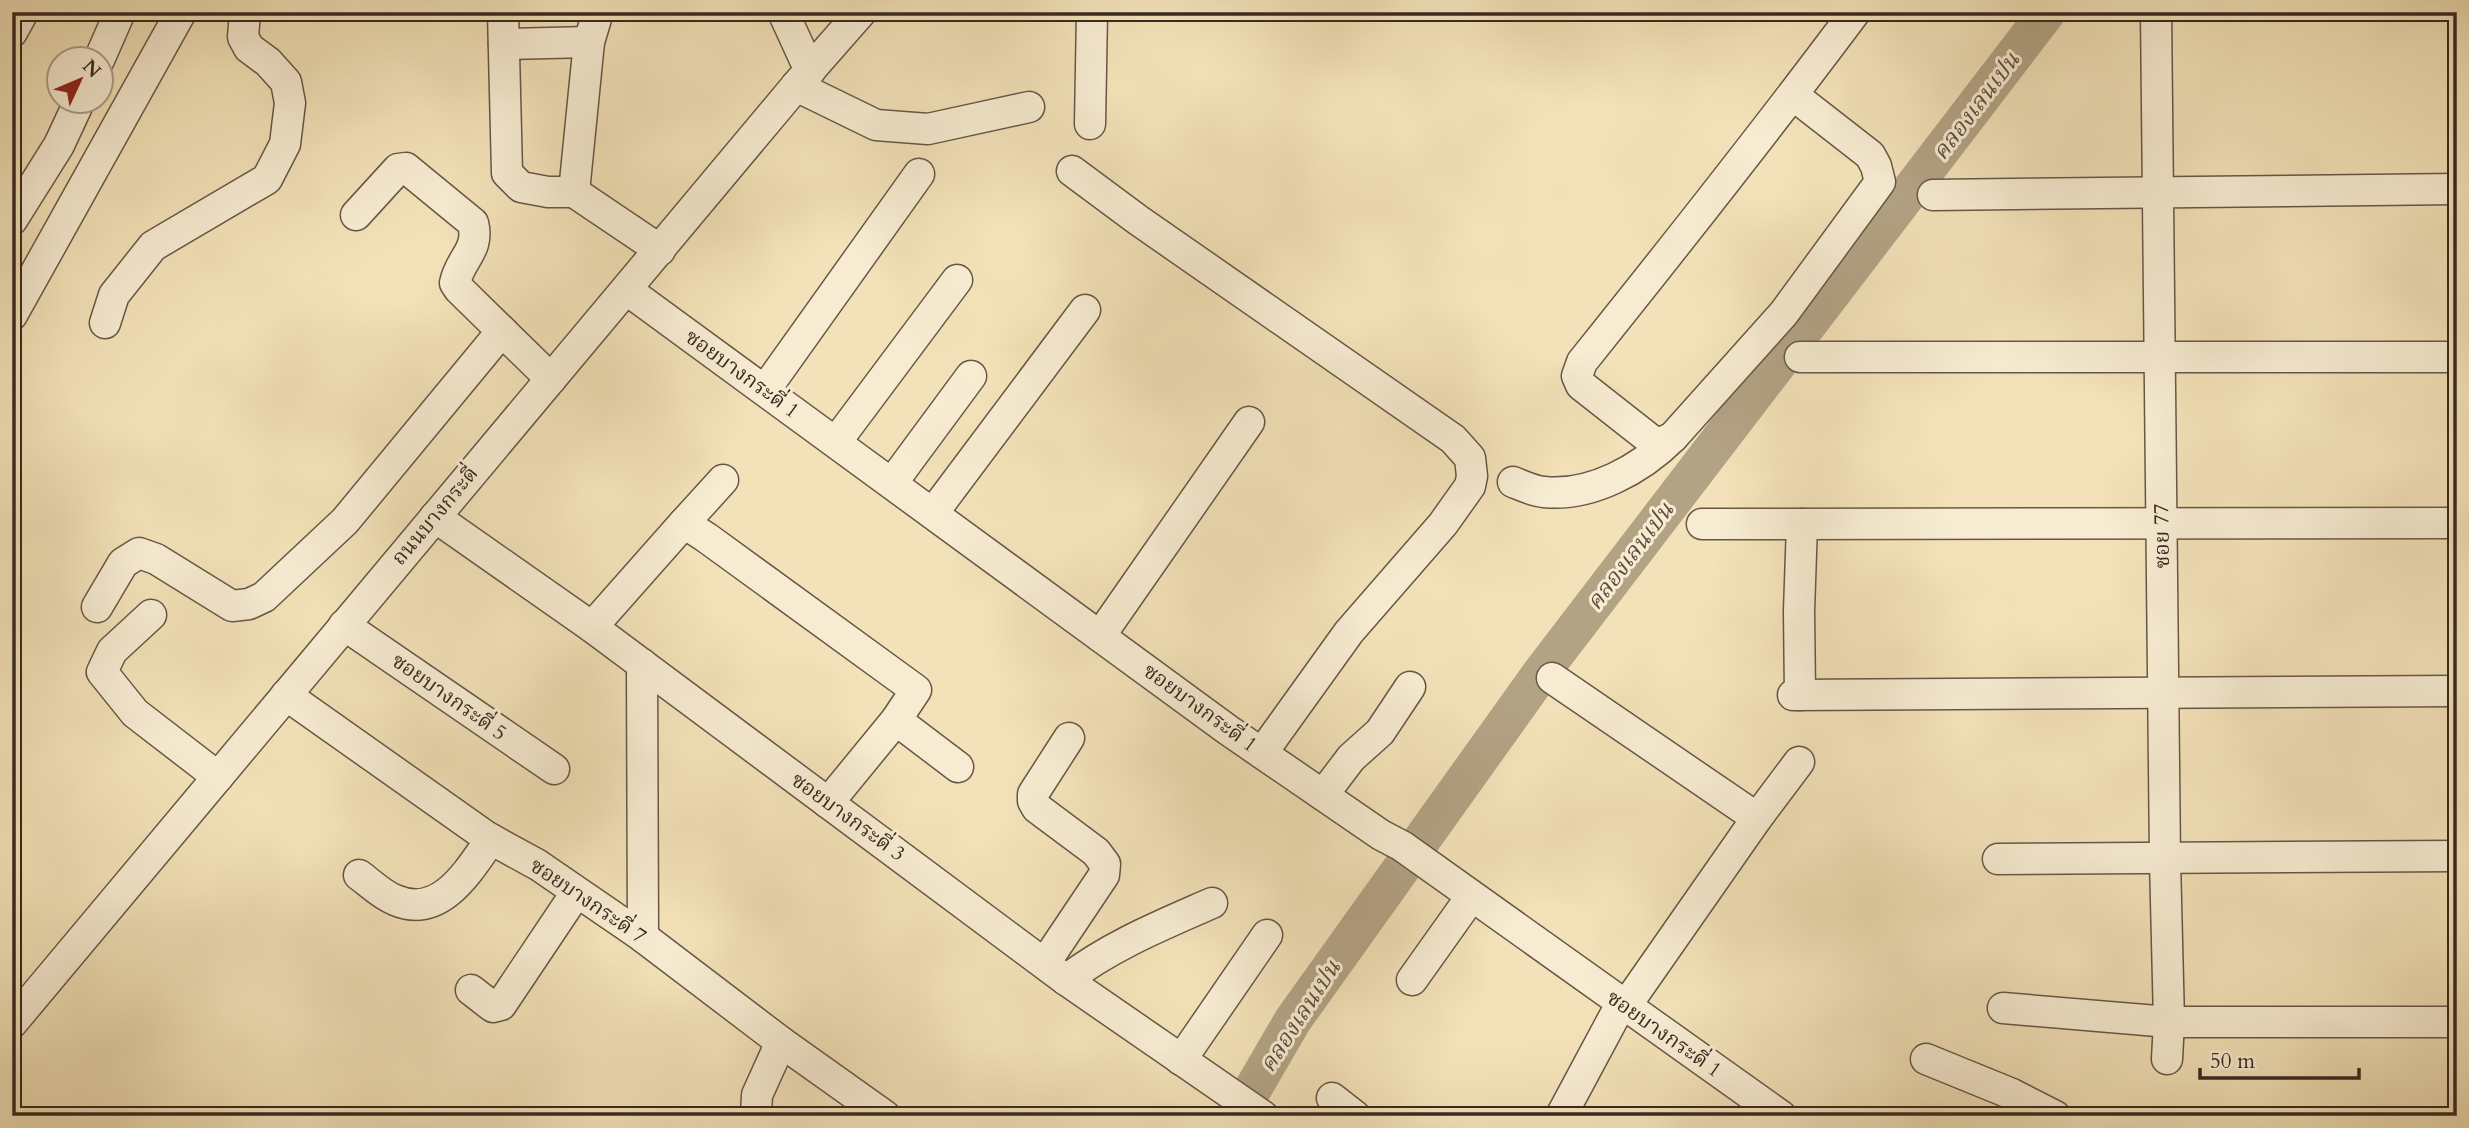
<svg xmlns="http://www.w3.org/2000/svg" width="2469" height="1128" font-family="Cardo,'Noto Serif Thai',serif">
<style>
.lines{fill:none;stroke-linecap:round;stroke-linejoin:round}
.river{stroke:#b3a385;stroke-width:38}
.minor-casing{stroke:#675746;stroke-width:33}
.minor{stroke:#f7ecd2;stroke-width:30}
.labels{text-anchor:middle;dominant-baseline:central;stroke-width:6;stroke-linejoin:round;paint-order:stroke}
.street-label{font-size:21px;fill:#382920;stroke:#f7ecd2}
.water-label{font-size:23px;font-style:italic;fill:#5d4e3e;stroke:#f7ecd2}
</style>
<rect width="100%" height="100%" fill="#f3e2b9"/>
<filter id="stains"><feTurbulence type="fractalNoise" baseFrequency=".00286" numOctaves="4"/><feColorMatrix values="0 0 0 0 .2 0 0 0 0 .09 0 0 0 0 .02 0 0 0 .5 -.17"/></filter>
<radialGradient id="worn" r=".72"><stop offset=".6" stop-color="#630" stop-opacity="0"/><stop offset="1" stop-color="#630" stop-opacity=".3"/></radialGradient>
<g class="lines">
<!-- river -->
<polyline class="river" points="1237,1116 1293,1020 1541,673 2047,12"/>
<!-- minor casing -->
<g class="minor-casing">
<g id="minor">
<polyline points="503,12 507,173 521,187 548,192 574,192 589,42 598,12"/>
<polyline points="783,12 810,71"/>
<polyline points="2156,12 2165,860 2169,1022 2167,1059"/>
<polyline points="12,32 23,12"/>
<polyline points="504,44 589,42"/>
<polyline points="99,60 120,12"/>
<polyline points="796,86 876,125 928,129 1029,107"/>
<path d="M1793 95 1870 155 1876 166 1880 182 1784 313 1673 437 1661 443 1651 440 1581 385 1577 376 1582 362C1675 246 1766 131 1855 12"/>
<polyline points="1090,124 1092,12"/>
<polyline points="1072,171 1138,220 1453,439 1470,458 1472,476 1470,486 1443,524 1349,632 1262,753"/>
<polyline points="574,192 660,250"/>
<polyline points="1933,195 2457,189"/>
<path d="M356 215 398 169 406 168 473 223C480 251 460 258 455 283L459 289 551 379"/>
<polyline points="12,220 59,145 79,102"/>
<polyline points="627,290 1228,730 1381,835 1402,846 1781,1116"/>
<polyline points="12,315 181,12"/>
<polyline points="105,323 114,295 153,246 267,179 285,144 290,103 286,82 268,62 249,48 243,37 245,12"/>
<polyline points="1800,357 2457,357"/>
<polyline points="765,390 919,174"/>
<polyline points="836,442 957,280"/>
<path d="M1513 482C1523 486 1533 491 1544 492 1591 497 1641 469 1673 437"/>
<polyline points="892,483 971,376"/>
<polyline points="933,513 1085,310"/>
<polyline points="435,517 592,627 1066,980 1263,1116"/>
<polyline points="684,523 723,480"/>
<polyline points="1702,524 2457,523"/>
<polyline points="97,607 123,563 139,553 156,559 232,606 249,604 264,597 345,521 502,331"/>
<polyline points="151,615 112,651 102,672 135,713 218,777"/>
<polyline points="344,625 554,769"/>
<polyline points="592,627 684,523 707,538 916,690 896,720 828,803"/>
<polyline points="1100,636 1249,422"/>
<polyline points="642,664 643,937"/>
<polyline points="1552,678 1757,818"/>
<polyline points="286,695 487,837 538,865 643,937 781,1042 885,1116"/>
<polyline points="1793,695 2457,691"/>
<polyline points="1800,695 1799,611 1802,524"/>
<polyline points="896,720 958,767"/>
<polyline points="1323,795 1351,758 1380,732 1410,687"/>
<polyline points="1998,859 2457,856"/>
<path d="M359 875C370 883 382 895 395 900 441 920 469 870 491 839"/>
<polyline points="1045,963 1104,875 1105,864 1096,852 1037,808 1033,801 1033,794 1069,738"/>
<path d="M1066 980C1110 946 1162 925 1212 903"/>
<polyline points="1412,980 1471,897"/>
<polyline points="471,990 493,1007 501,1005 576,893"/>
<polyline points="1625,1007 1757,818 1799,762"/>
<polyline points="2003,1008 2169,1022 2457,1022"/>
<polyline points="12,1023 796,86 861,12"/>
<polyline points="1926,1059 2012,1094 2055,1116"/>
<polyline points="1181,1060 1267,935"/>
<polyline points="1332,1098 1355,1116"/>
<polyline points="756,1114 757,1095 781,1042"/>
<polyline points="1561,1116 1621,1004"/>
</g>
</g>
<!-- minor -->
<use href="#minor" class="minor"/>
</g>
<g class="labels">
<!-- street labels -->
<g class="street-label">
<text transform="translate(742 374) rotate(36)">ซอยบางกระดี่ 1</text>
<text transform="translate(435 516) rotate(-50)">ถนนบางกระดี่</text>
<text transform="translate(2162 536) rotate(-91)">ซอย 77</text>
<text transform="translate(449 697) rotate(35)">ซอยบางกระดี่ 5</text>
<text transform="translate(1200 708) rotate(36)">ซอยบางกระดี่ 1</text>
<text transform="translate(848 817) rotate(36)">ซอยบางกระดี่ 3</text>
<text transform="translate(588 901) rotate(34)">ซอยบางกระดี่ 7</text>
<text transform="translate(1664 1034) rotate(35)">ซอยบางกระดี่ 1</text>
</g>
<!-- water labels -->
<g class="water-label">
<text transform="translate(1976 106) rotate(-53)">คลองเลนเปน</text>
<text transform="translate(1630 556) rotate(-53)">คลองเลนเปน</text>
<text transform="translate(1300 1016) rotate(-57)">คลองเลนเปน</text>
</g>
</g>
<!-- margin -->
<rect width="2469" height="1128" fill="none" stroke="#f3e2b9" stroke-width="42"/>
<rect x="14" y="14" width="2441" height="1100" fill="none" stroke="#382920" stroke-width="3.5"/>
<rect x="21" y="21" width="2427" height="1086" fill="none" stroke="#382920" stroke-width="2"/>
<!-- north arrow -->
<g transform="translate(80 80) rotate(46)"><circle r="33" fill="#f7ecd2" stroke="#ab9e8b" stroke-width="2"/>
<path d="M0-5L12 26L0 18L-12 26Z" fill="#8f2418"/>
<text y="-10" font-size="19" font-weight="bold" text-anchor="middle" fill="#382920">N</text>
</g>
<!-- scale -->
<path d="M2200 1068v10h159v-10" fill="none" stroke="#382920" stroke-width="3.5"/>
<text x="2210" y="1068" font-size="21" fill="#382920" stroke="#f7ecd2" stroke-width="5" paint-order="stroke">50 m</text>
<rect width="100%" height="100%" filter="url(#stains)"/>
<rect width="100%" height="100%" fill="url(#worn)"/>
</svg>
